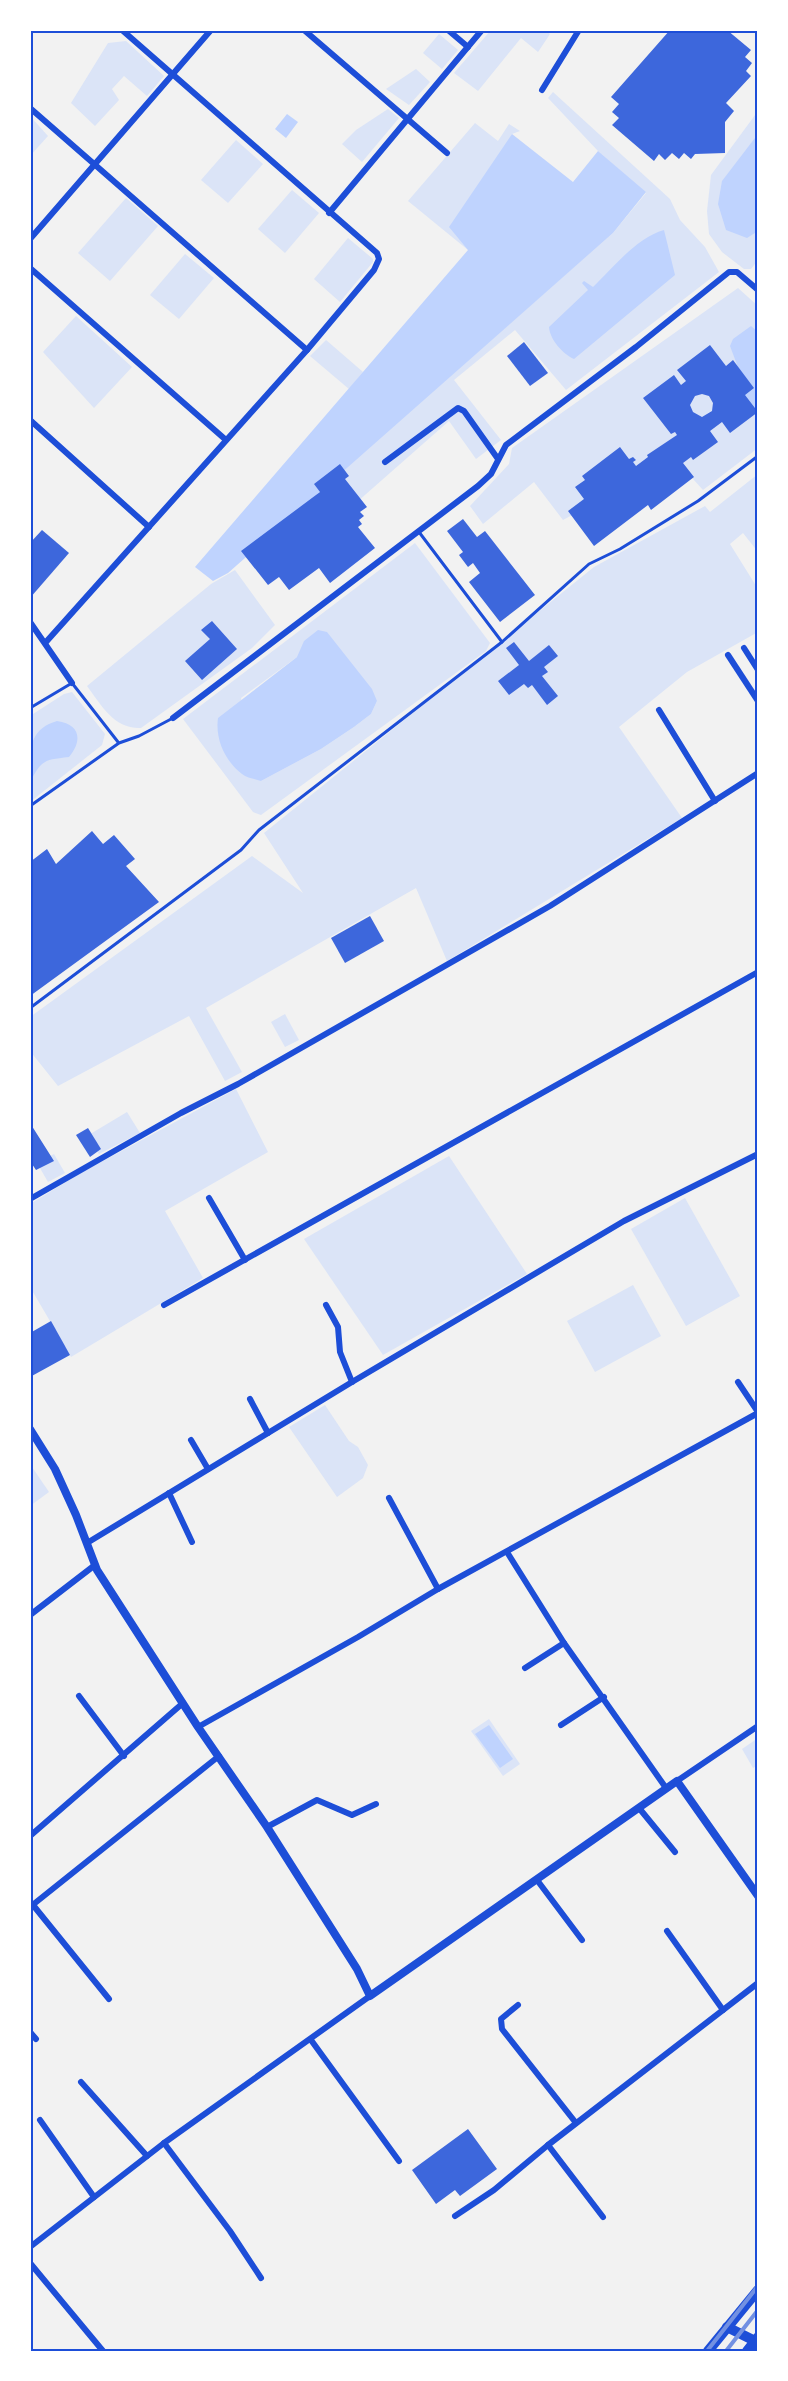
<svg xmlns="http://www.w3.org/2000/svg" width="788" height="2381" font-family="'DM Sans',sans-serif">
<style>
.green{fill:#dbe4f7;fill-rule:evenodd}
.water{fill:#bfd3fe}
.building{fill:#3d67dc;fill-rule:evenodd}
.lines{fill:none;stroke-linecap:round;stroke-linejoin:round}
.service{stroke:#1d4ed8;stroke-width:3}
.minor{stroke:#1d4ed8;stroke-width:6}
.tertiary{stroke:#1d4ed8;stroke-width:8}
.primary{stroke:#1d4ed8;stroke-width:10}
.rail{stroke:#7290e2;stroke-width:4}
.neatline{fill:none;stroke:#1d4ed8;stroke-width:2}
</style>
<rect width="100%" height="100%" fill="#f2f2f2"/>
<!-- green -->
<g class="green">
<polygon points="491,30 545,30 550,34 538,52 521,38 478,91 454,73"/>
<polygon points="439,34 458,50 442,69 423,53"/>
<polygon points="126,41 164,76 147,96 124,76 112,89 119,100 95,126 71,103 108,43"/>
<polygon points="416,69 430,82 409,105 386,89"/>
<polygon points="553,92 670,199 680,220 705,247 719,272 566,390 515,330 454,380 501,440 476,459 449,421 357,502 339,473 613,233 646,193 598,151 548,98"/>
<polygon points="388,109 399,118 362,162 342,144 356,130"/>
<polygon points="758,111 758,260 751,269 744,269 722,252 709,234 707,211 711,175"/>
<polygon points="30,116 48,136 30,156"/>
<polygon points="475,123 498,141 509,124 520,131 512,134 468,250 408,201"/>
<polygon points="236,140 263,164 228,203 201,180"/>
<polygon points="292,190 319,213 285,253 258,229"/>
<polygon points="126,198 158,226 110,281 78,253"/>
<polygon points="348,238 373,259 373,262 340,302 314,279"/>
<polygon points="185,254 214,278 179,319 150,295"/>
<polygon points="738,288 758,306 758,448 703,490 675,459 563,520 534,482 483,524 470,506 509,464 512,448"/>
<polygon points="76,316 132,367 94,408 43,352"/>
<polygon points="326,340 363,372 349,389 310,356"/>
<polygon points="758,474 758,552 743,533 730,544 758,589 758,632 687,672 619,727 682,818 447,961 416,888 206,1008 242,1072 225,1081 189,1016 58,1086 30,1051 30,1017 252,856 303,893 264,833 594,567 705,506 710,512"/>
<path d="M415 543 490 643 486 651 261 815 253 812 183 719ZM297 657 377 701 371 714 354 727 321 749 261 781 241 698Z"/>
<path d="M235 570 275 625 252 648 141 728C114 729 102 706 87 686L211 584Z"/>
<polygon points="72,692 105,734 102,745 30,802 30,716 64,694"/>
<polygon points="285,1014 299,1040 285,1047 271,1022"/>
<polygon points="236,1089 268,1152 165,1211 203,1278 71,1357 30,1287 30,1204 79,1174"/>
<polygon points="127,1112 140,1133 99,1154 87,1136"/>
<polygon points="54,1154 65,1173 48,1182 37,1163"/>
<polygon points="449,1156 527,1274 383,1355 304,1239"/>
<polygon points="685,1198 740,1296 686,1326 631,1229"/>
<polygon points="633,1285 661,1336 595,1372 567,1321"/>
<polygon points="325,1405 349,1441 358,1447 368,1465 363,1478 337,1497 289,1427"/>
<polygon points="30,1464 49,1492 30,1506"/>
<polygon points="489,1719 520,1764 503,1776 471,1731"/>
<polygon points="758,1738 758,1765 753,1768 742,1749"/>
</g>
<!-- water -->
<g class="water">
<polygon points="287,114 298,122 286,138 275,129"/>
<polygon points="512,134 573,182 598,151 646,192 613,233 228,573 213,581 195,567 468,250 449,227"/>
<polygon points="758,134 758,231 747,238 726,230 718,204 722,181"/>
<path d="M664 230 675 275 574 359C563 354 550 340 549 327L588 290 582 283 584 281 593 287C613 268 636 238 664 230Z"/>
<polygon points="751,326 758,332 758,411 742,397 742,378 730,346 733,339"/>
<path d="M318 630 327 632 372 689 377 701 371 714 354 727 321 749 261 781C255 779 247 778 242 774 225 761 215 739 218 718L297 657 304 641Z"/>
<path d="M57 721C80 724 83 740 69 757 45 760 42 759 30 782 30 755 26 730 57 721Z"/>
<polygon points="489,1725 513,1759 500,1768 475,1734"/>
</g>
<!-- building -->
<g class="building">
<polygon points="670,30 727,30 751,50 745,57 752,63 746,71 751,76 726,103 734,111 725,122 725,153 695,154 691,159 684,153 679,159 672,153 665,160 659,154 654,161 612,125 619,118 612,112 619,104 611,97"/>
<polygon points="524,342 548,373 530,386 507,356"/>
<path d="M710 345 726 366 733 360 754 388 745 395 758 412 730 433 722 422 710 431 718 442 693 460 691 457 683 463 694 477 651 510 648 505 594 546 568 511 584 499 575 487 585 480 582 476 620 447 629 459 633 457 636 460 633 462 636 466 648 457 647 455 677 435 675 432 671 434 643 398 674 375 681 385 686 381 677 370ZM702 394 709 396 713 403 712 411 702 417 693 412 690 405 695 396Z"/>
<polygon points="340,464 349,476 345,479 367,507 360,512 364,516 359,520 362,524 358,527 375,548 330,583 319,568 289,590 279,577 268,585 241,551 320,492 314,484"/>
<polygon points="463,519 477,537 485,531 535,595 500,622 469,582 480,573 473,563 468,567 459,555 463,552 447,531"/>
<polygon points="42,530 69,553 30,598 30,543"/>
<polygon points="212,621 237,649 202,680 185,661 210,639 201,630"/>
<polygon points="514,642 529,661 549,645 558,656 544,667 548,672 542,676 558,696 547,705 532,685 528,688 524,684 509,695 498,681 519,665 506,648"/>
<polygon points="92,831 103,844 114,835 135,859 126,866 159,902 30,996 30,862 47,849 56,864"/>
<polygon points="370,916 384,941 345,963 331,938"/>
<polygon points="30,1123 54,1161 36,1170 32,1164 30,1165"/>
<polygon points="88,1128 101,1149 90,1157 76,1135"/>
<polygon points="51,1321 70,1355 30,1377 30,1333"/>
<polygon points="468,2129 497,2169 460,2196 455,2190 436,2204 412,2170"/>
</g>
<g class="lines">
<!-- service -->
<g class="service">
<polyline points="419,532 502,642"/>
<polyline points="30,708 72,683 118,742"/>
<polyline points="30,806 119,743 139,736 173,718"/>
<polyline points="30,1008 241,850 259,830 502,642 589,564 620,549 698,501 758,456"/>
</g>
<!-- minor -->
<g class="minor">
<polyline points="304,30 447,153"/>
<polyline points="448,30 468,47"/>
<polyline points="542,90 579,30"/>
<polyline points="30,108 307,350"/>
<polyline points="329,213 482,30"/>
<polyline points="30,239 211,30"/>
<polyline points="30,268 226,440"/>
<polyline points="30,420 149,527"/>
<polyline points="385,462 458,408 464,411 498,459"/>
<polyline points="30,622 72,683"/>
<polyline points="46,642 307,350 374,270 379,259 377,253 122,30"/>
<polyline points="744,648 758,670"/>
<polyline points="728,655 758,701"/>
<polyline points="659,710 715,801"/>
<polyline points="173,718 478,486 491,474 506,445 636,347 729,272 737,272 758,290"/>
<polyline points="209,1198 245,1260"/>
<polyline points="30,1199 181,1113 238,1084 550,906 758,773"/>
<polyline points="164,1305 758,972"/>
<polyline points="326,1305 338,1327 340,1352 352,1382"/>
<polyline points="738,1382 758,1412"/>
<polyline points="250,1399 268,1433"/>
<polyline points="191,1440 208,1469"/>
<polyline points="169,1493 192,1542"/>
<polyline points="389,1498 438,1589"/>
<polyline points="87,1543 352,1382 624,1221 758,1154"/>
<polyline points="507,1552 564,1643 666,1788"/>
<polyline points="30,1615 95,1565"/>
<polyline points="525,1668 564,1643"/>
<polyline points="79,1696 124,1756"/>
<polyline points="561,1725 604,1697"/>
<polyline points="198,1727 358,1637 438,1589 758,1413"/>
<polyline points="677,1781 758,1726"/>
<polyline points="639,1808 675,1852"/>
<polyline points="267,1827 317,1800 352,1815 376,1804"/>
<polyline points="30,1836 183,1703"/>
<polyline points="537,1880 582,1940"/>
<polyline points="33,1905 109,1999"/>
<polyline points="30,1907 219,1756"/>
<polyline points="667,1931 723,2010"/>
<polyline points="518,2005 501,2019 502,2029 576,2123"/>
<polyline points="30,2032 36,2039"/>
<polyline points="311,2040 399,2161"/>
<polyline points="81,2082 147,2156"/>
<polyline points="40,2120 94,2197"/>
<polyline points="164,2143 230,2231 261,2278"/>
<polyline points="548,2145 603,2217"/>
<polyline points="455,2216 494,2190 548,2145 758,1983"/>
<polyline points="30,2247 164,2143 370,1996"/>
<polyline points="30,2263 103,2351"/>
</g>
<!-- tertiary -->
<polyline class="tertiary" points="30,1429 55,1469 76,1515 97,1570 198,1727 267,1827 357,1969 370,1996 677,1781 758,1896"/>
<!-- primary -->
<g class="primary">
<polyline points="727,2327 755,2341"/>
<polyline points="708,2351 758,2290"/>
<polyline points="747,2351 758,2337"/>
</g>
<!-- rail -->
<g class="rail">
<polyline points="707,2351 758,2286"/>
<polyline points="726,2351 758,2310"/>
</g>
</g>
<!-- border -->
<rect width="788" height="2381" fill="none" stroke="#ffffff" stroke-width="63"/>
<rect x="32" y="32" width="724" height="2318" class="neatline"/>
</svg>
